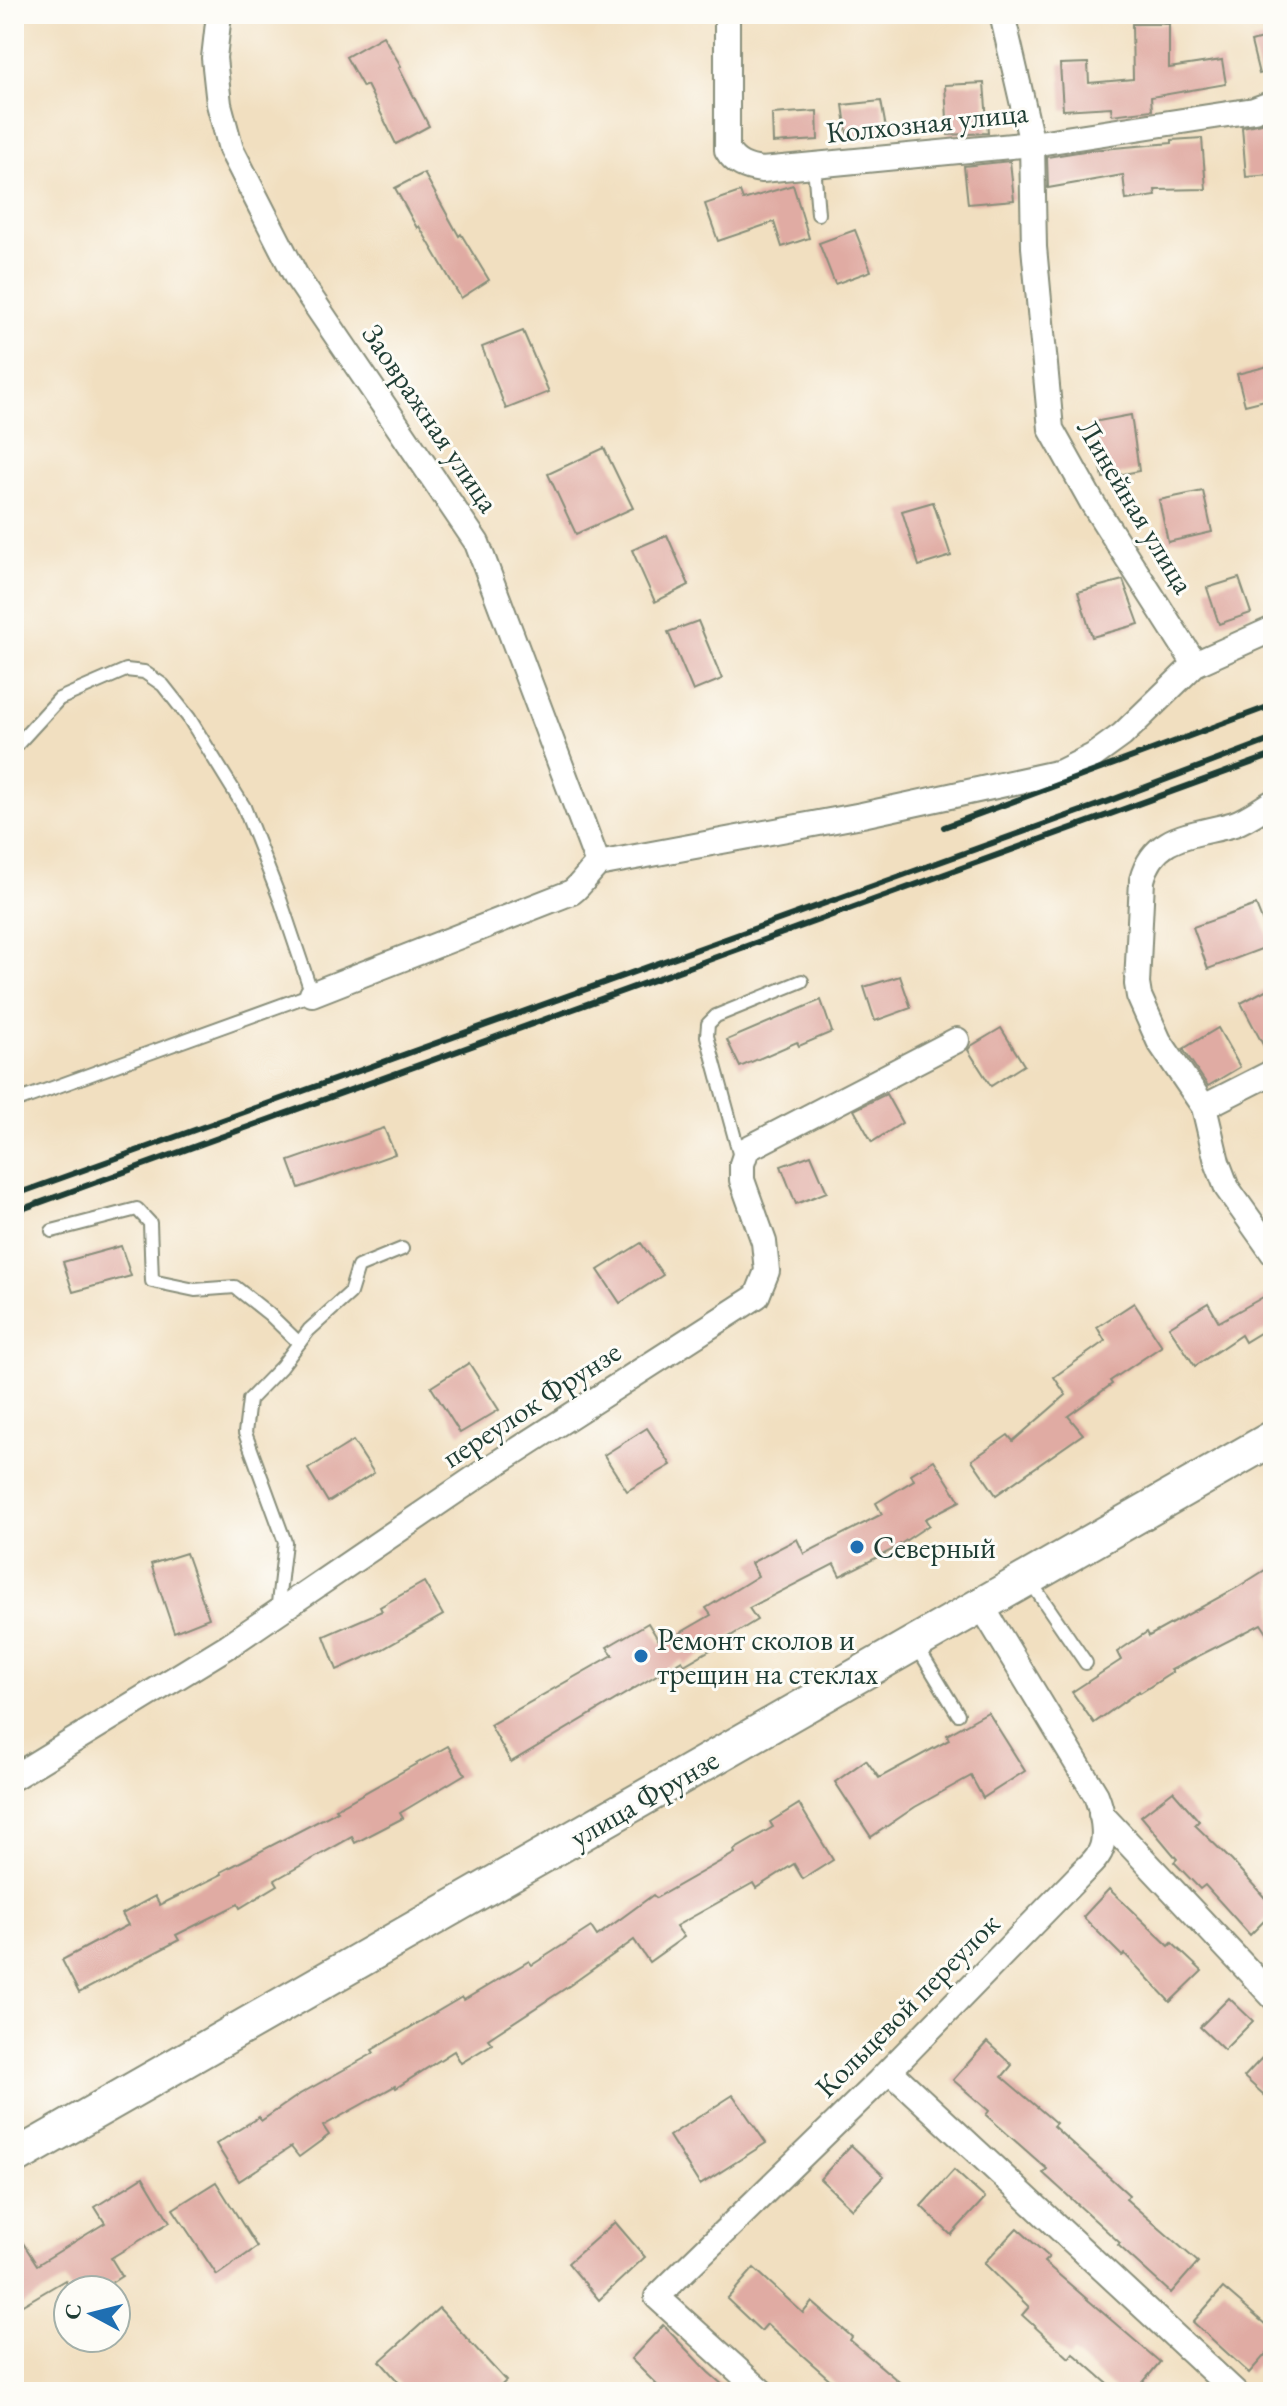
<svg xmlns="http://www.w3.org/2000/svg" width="1287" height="2406" font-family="'EB Garamond',serif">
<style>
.building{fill:#e0aba3}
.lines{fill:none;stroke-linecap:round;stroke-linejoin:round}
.lane-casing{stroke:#888e7a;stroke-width:16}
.street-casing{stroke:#888e7a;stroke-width:28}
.secondary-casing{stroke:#888e7a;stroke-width:38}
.lane{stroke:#fff;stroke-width:12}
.street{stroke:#fff;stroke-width:24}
.secondary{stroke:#fff;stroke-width:34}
.rail{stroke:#1f3d34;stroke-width:6}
.poi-dot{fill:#1f6fb2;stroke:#fdfcf7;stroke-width:3}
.labels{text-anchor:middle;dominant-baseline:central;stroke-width:6;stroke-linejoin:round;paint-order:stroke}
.street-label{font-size:30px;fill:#1f3d34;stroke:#fdfcf7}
.poi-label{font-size:30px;fill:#1f3d34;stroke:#fdfcf7;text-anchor:start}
</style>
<rect width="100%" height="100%" fill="#fdfcf7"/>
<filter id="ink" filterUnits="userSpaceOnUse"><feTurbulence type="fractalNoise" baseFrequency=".0125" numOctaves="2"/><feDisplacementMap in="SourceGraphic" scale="16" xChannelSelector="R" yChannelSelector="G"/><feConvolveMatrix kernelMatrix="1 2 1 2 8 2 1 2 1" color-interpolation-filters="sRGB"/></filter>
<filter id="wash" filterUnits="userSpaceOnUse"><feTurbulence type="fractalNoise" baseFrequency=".006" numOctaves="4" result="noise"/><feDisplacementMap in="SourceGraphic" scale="32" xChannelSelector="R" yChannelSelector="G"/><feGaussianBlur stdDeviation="1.8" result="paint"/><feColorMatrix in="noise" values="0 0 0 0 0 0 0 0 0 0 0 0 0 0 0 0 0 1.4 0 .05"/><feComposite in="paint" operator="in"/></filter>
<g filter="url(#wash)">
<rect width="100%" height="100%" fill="#f1dfc0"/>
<g id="blocks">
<!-- building -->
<g class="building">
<polygon points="1132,24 1169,24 1169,68 1222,60 1226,84 1151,97 1152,110 1112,115 1111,107 1063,110 1060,64 1088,63 1089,83 1133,79"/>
<polygon points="383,36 401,66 399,68 429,126 396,144 367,85 363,87 346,57"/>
<polygon points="1273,36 1273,70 1259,74 1251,42"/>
<polygon points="984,83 988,133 948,135 945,85"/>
<polygon points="881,101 887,134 848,140 843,105"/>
<polygon points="817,111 818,140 773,143 772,114"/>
<polygon points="1272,121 1273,175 1246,177 1242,127"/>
<polygon points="1202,138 1206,189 1155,190 1156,196 1126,200 1123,175 1048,188 1047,157 1090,150 1172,143 1172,140"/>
<polygon points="1010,161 1014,200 968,204 964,166"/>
<polygon points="424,173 459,236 461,234 489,280 461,298 419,226 417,228 395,188"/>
<polygon points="793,185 809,238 782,247 774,222 718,241 705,204 740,192 743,200"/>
<polygon points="855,230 871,271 835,284 819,243"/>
<polygon points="523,331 549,392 506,409 482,347"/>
<polygon points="1273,365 1273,398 1245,405 1237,374"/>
<polygon points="1131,415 1139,471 1103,478 1093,422"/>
<polygon points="604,448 633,508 576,534 548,474"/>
<polygon points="1203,491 1212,532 1168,542 1159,500"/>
<polygon points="933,502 951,556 919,566 902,511"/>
<polygon points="667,535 689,585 655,602 632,550"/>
<polygon points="1239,578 1251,613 1219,624 1207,588"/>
<polygon points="1123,580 1139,624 1092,637 1078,592"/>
<polygon points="698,621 722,679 693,691 668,632"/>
<polygon points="1256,905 1272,945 1208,969 1193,927"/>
<polygon points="900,976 911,1008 875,1021 864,987"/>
<polygon points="1273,986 1273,1057 1270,1058 1241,1003"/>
<polygon points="821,1000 832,1032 799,1046 797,1042 740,1067 727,1040"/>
<polygon points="1001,1028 1024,1065 991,1086 968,1050 971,1046"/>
<polygon points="1218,1028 1240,1067 1208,1086 1183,1049"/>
<polygon points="886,1094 902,1123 872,1142 854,1110"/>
<polygon points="384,1128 395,1154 299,1188 289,1161"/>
<polygon points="811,1155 827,1192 796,1204 781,1166"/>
<polygon points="641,1243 663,1275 620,1303 598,1270"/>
<polygon points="121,1246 131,1276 73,1292 63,1262"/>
<polygon points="1265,1296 1273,1309 1273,1325 1245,1342 1241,1335 1195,1366 1169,1327 1208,1303 1219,1322"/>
<polygon points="1134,1303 1162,1346 1110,1381 1112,1384 1068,1416 1083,1434 996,1495 972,1460 1008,1435 1013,1441 1066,1395 1054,1377 1105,1341 1097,1327"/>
<polygon points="469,1363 499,1410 460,1433 431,1387"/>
<polygon points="647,1428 671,1465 627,1491 604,1455"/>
<polygon points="353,1441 374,1473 328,1502 308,1469"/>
<polygon points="934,1460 960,1501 925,1519 929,1525 890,1551 840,1576 834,1564 749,1608 757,1620 716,1645 717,1646 684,1665 682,1660 511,1762 490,1725 613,1655 607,1647 648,1623 661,1644 711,1615 706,1608 758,1576 751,1563 797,1539 804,1554 882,1514 876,1503 914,1480 911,1474"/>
<polygon points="186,1553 209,1618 174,1632 151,1564"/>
<polygon points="1273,1565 1273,1642 1261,1624 1171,1670 1173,1672 1140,1693 1139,1691 1094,1723 1072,1692 1121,1660 1117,1652 1147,1632 1149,1636 1238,1587"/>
<polygon points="424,1582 443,1615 381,1650 337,1670 324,1636 382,1611 380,1607"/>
<polygon points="988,1712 1025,1771 983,1798 971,1776 915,1807 871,1837 835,1782 866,1760 879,1778 949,1740 947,1735"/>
<polygon points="448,1746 465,1774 400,1813 403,1818 355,1843 352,1837 275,1880 278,1885 240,1908 238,1904 176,1935 179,1940 79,1993 62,1960 128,1925 122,1914 155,1896 160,1905 222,1874 221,1872 338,1811 336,1809"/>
<polygon points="1173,1791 1199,1821 1195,1825 1232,1861 1273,1907 1273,1912 1250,1935 1205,1885 1200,1889 1174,1862 1177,1859 1141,1816"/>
<polygon points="799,1804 833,1860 803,1879 794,1864 756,1888 753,1883 676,1926 684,1937 649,1962 634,1940 569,1986 488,2039 492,2044 461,2063 454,2051 396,2088 395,2086 323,2126 329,2135 299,2157 291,2147 239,2181 216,2144 259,2117 261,2121 300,2094 374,2053 372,2050 462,1997 464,2000 529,1961 532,1965 591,1927 597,1936 653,1895 656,1898 735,1853 734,1850 773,1827 770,1822"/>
<polygon points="1109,1889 1169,1946 1172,1943 1202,1971 1170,2002 1125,1954 1122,1956 1083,1917"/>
<polygon points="1229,1998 1253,2021 1224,2050 1200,2027"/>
<polygon points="987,2042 1012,2065 1002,2077 1056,2123 1053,2126 1129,2195 1126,2199 1198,2262 1171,2293 1118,2245 1120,2243 1043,2173 1047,2169 986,2115 989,2111 953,2080"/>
<polygon points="1273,2046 1273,2103 1244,2077"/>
<polygon points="733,2095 766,2143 700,2185 669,2136"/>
<polygon points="851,2145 884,2176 852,2209 820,2179"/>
<polygon points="954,2170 985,2198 951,2235 921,2206"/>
<polygon points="143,2177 170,2222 111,2258 122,2276 100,2290 71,2290 65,2280 14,2310 14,2229 37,2265 105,2223 95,2207"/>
<polygon points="216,2182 257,2247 217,2275 173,2209"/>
<polygon points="615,2222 645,2257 599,2300 568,2263"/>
<polygon points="1017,2228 1049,2257 1044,2262 1160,2362 1135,2392 1117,2392 1073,2353 1069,2358 1022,2315 1029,2307 984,2263"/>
<polygon points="754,2268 803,2313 812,2302 852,2337 850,2340 911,2392 844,2392 767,2324 761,2331 727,2299"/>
<polygon points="1223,2288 1273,2331 1273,2346 1249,2373 1193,2322"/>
<polygon points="439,2308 506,2381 494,2392 407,2392 380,2361"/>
<polygon points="663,2325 708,2372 731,2392 664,2392 631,2359"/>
</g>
</g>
</g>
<g filter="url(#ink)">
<use href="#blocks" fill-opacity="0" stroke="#888e7a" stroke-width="2"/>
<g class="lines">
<!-- lane casing -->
<g class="lane-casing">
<g id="lane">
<polyline points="814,165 818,214"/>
<polyline points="14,748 59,699 126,670 144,672 163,685 189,718 244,807 281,902 312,994 14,1102"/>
<polyline points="740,1157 707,1036 708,1024 716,1016 802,981"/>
<polyline points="52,1231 137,1209 150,1223 152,1281 195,1290 235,1287 269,1314 299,1343"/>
<polyline points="1030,1581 1086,1663"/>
<polyline points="277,1612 285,1542 245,1433 249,1400 281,1367 309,1330 350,1293 358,1267 402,1249"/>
<polyline points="916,1645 958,1714"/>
</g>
</g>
<!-- street casing -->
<g class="street-casing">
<g id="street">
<polyline points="219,14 214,58 219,104 231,149 296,276 477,543 598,864"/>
<path d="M727 14V150C735 164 747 168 762 170L1032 144 1254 110 1273 103"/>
<polyline points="1002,14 1032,144 1034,247 1051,429 1093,504 1195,664"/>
<path d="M1273 802C1261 809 1248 819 1234 824 1194 836 1154 833 1142 880L1137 984 1139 996 1159 1041 1204 1107 1217 1162 1227 1188 1273 1253"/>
<path d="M312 994 572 892C583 883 588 873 598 864L862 815 1061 772 1093 756 1122 735 1195 664 1273 629"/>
<polyline points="1204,1107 1273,1072"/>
<polyline points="14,1777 228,1646 488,1469 757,1296 767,1271 764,1242 742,1180 742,1164 747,1149 957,1040"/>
<polyline points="1101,1814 1273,1997"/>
<polyline points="890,2071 1235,2392"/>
<path d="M762 2392 657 2297 879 2081 1078 1877C1085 1869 1095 1862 1100 1852 1108 1837 1102 1810 1096 1795L981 1605"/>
</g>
</g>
<!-- secondary casing -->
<g class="secondary-casing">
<polyline id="secondary" points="14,2158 1273,1438"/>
</g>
<!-- lane -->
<use href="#lane" class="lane"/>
<!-- street -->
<use href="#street" class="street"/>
<!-- secondary -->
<use href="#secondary" class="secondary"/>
<!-- rail -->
<g class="rail">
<polyline points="944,827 1273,705"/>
<polyline points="14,1195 1109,801 1273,739"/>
<polyline points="14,1212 1273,755"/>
</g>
</g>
</g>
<!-- markers -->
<g class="poi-dot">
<circle cx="857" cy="1547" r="8"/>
<circle cx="641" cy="1656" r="8"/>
</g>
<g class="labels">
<!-- street labels -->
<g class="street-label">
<text transform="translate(927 122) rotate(-6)">Колхозная улица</text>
<text transform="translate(431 418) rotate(56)">Заовражная улица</text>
<text transform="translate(1136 506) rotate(59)">Линейная улица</text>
<text transform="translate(531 1404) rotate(-33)">переулок Фрунзе</text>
<text transform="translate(644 1798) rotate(-30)">улица Фрунзе</text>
<text transform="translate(907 2005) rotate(-45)">Кольцевой переулок</text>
</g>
<!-- poi labels -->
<g class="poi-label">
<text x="873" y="1547">Северный</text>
<text x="657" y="1639">Ремонт сколов и<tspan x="657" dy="34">трещин на стеклах</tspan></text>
</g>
</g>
<!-- margin -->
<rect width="1287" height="2406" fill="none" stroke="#fdfcf7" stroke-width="48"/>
<!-- north arrow -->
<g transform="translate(92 2314) rotate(277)"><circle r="38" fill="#fdfcf7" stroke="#a4b0a9" stroke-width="2"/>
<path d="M0-6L14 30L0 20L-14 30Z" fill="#1f6fb2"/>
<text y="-12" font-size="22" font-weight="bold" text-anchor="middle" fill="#1f3d34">С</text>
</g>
</svg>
